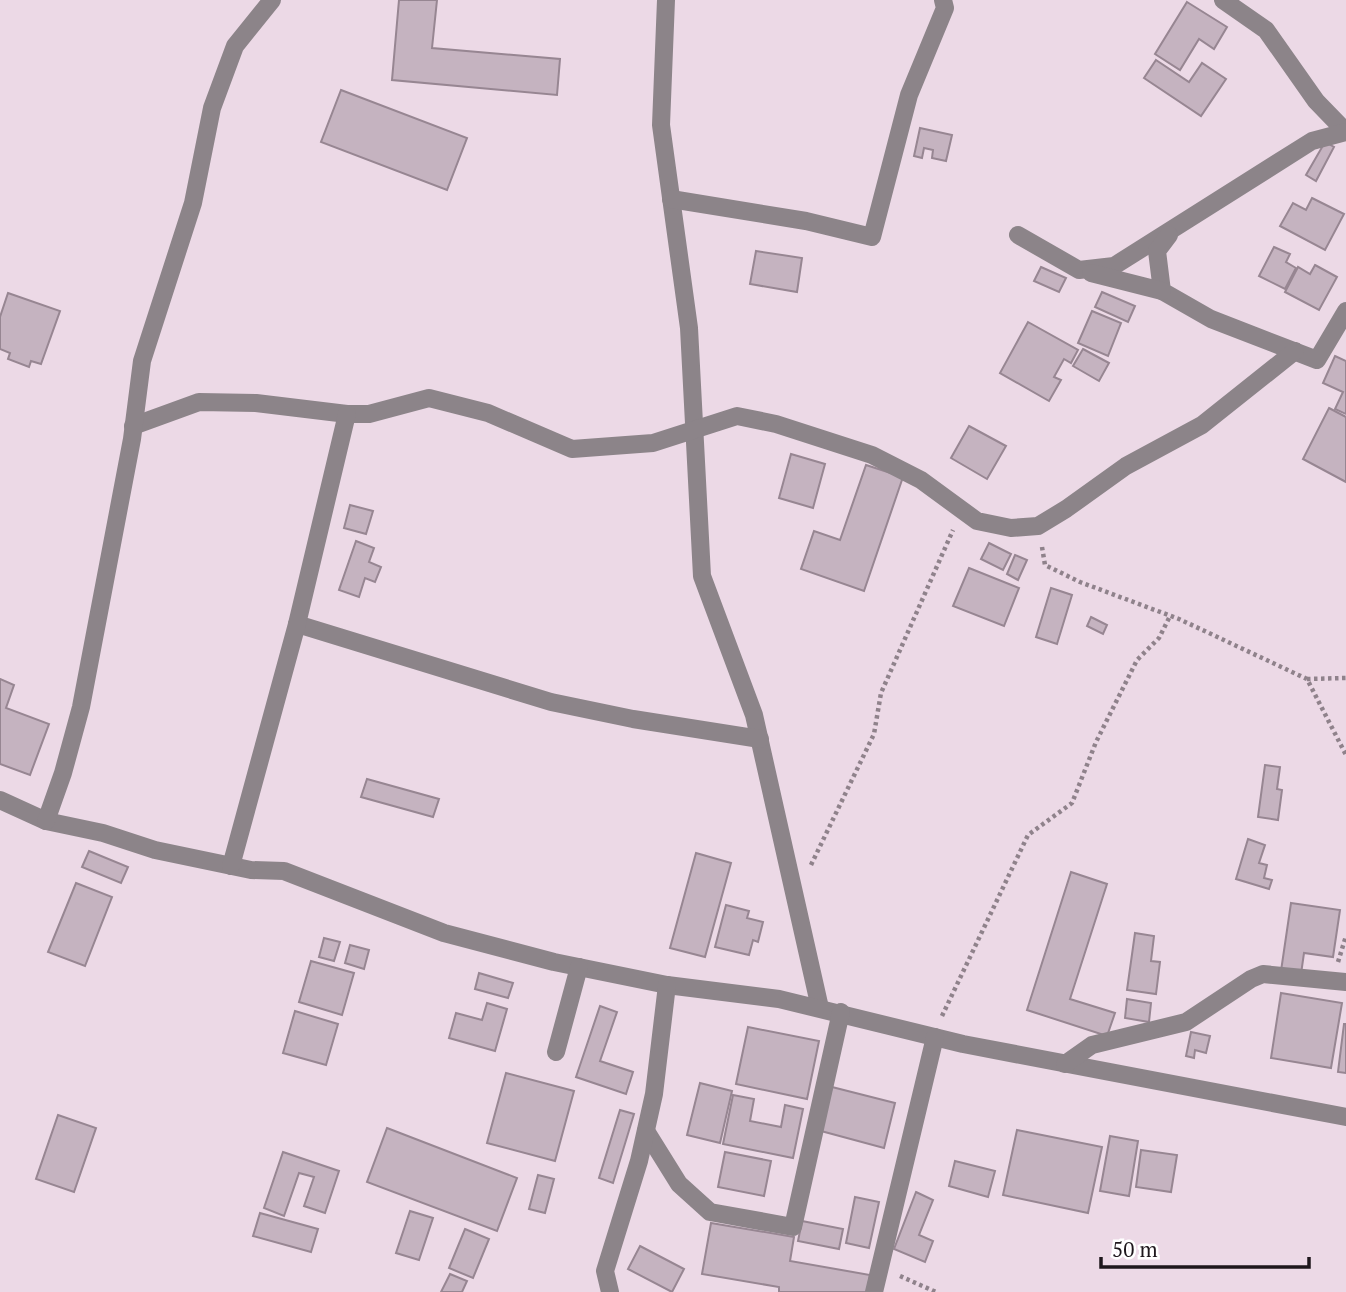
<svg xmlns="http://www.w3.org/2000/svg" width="1346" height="1292" font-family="'PT Serif',serif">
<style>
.building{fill:#c5b3c0;stroke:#978692;stroke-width:2}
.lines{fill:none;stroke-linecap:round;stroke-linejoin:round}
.path{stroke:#8f828b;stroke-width:4.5;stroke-dasharray:3.5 3.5;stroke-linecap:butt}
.street{stroke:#8c8489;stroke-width:18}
</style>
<rect width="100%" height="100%" fill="#ecd9e6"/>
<!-- building -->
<g class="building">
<polygon points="399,0 437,0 432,48 560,59 557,95 392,80"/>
<polygon points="1187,2 1227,27 1214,49 1199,39 1180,70 1155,54"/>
<polygon points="1156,60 1189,82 1202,63 1226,79 1201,116 1144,78"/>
<polygon points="341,90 467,138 447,190 321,142"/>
<polygon points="920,128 952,135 946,161 932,158 933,150 924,148 922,158 914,156"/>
<polygon points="1325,142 1334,147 1316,181 1306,175"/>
<polygon points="1312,198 1344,214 1325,250 1280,226 1293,203 1306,210"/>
<polygon points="1274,247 1290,254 1286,262 1296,268 1285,289 1259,276"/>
<polygon points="756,251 802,258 797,292 750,284"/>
<polygon points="1315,265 1337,277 1319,310 1285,292 1298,267 1310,274"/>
<polygon points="1041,267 1066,278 1059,292 1034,281"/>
<polygon points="1102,292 1135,306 1128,322 1095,307"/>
<polygon points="8,293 60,311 41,364 31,361 29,367 8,359 10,353 0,349 0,317"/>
<polygon points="1092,311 1121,323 1108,356 1078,343"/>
<polygon points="1028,322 1078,350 1071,363 1064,359 1054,377 1061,380 1049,401 1000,373"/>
<polygon points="1083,349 1109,363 1099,381 1073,366"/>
<polygon points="1335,356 1346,361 1346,414 1335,409 1343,392 1323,383"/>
<polygon points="1329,408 1346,417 1346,482 1303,459"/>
<polygon points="969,426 1006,446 987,479 951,458"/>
<polygon points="791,454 825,464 813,508 779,498"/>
<polygon points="866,465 903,477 864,591 801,569 814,531 840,540"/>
<polygon points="350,505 373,511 366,534 344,528"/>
<polygon points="356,541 374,548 369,562 381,567 375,582 365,578 359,597 339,590"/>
<polygon points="989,543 1011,554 1003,570 981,559"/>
<polygon points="1015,555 1027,560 1018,580 1007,574"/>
<polygon points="969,568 1019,588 1004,626 953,606"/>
<polygon points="1051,588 1072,595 1057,644 1036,637"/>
<polygon points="1091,617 1107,625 1103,634 1087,626"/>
<polygon points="0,679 14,685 6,708 49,724 30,775 0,764"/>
<polygon points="1265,765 1280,767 1277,789 1282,790 1278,820 1258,817"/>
<polygon points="367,779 439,799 433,817 361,797"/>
<polygon points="1248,839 1265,845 1259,863 1267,865 1264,878 1272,880 1269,889 1236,879"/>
<polygon points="89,851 128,867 121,883 82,867"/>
<polygon points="696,853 731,863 705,957 670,948"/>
<polygon points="1071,872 1107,884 1070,999 1115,1013 1107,1036 1027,1010"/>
<polygon points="76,883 112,897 85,966 48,952"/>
<polygon points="1291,903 1340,910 1333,957 1304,953 1301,974 1281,971"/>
<polygon points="726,905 749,911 747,918 763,922 758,942 753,940 749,955 715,947"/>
<polygon points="1135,933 1154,936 1151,961 1160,962 1156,994 1127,990"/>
<polygon points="324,938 340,942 334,961 319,957"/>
<polygon points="350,945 369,950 364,969 345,963"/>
<polygon points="311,961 354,973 342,1015 299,1002"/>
<polygon points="479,973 513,983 508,998 475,989"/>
<polygon points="1281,993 1342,1003 1331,1068 1271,1058"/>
<polygon points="1127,999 1151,1003 1149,1022 1125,1018"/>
<polygon points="487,1003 507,1009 495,1051 449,1038 456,1013 482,1020"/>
<polygon points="600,1006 617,1012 600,1061 633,1072 626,1094 576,1077"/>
<polygon points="295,1011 338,1024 326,1065 283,1053"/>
<polygon points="1344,1024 1346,1024 1346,1073 1338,1072"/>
<polygon points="748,1027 819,1041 807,1099 736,1084"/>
<polygon points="1191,1032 1210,1036 1206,1053 1195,1050 1194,1058 1186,1056"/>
<polygon points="506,1073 574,1091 555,1161 487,1143"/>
<polygon points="700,1083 732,1091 720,1143 687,1135"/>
<polygon points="832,1087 895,1103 884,1148 821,1131"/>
<polygon points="733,1095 754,1099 750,1121 781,1127 785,1105 803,1109 793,1158 723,1144"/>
<polygon points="620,1110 634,1114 613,1183 599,1178"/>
<polygon points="58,1115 96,1128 74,1192 36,1179"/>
<polygon points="387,1128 517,1178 497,1231 367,1182"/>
<polygon points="1017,1130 1102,1147 1088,1213 1003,1195"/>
<polygon points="1110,1136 1138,1141 1129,1196 1100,1191"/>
<polygon points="1141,1150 1177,1155 1171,1192 1136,1187"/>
<polygon points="283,1152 339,1171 325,1213 304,1206 314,1177 299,1173 284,1216 264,1208"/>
<polygon points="725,1152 771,1161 764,1196 718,1187"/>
<polygon points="955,1161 995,1171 988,1197 949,1186"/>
<polygon points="538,1175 554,1179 545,1213 529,1209"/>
<polygon points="916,1192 933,1200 919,1235 933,1241 925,1262 894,1249"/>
<polygon points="855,1197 879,1202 869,1248 846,1243"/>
<polygon points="410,1211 433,1218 419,1260 396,1253"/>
<polygon points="260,1213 318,1229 311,1252 253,1236"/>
<polygon points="802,1221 843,1229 839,1249 798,1241"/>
<polygon points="711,1223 794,1237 790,1261 870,1275 867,1292 779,1292 779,1287 702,1274"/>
<polygon points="465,1229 489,1239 473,1278 449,1268"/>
<polygon points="640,1246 684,1269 672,1292 628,1269"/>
<polygon points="450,1274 467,1281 462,1292 441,1292"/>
</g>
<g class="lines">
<!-- path -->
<g class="path">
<polyline points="1042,547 1045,565 1080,582 1179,619 1307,679 1346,755"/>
<polyline points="1307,679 1346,678"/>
<polyline points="811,865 874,734 881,693 953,530"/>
<polyline points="1338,962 1346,936"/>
<polyline points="942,1016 1028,835 1072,803 1096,742 1137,660 1159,638 1170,616"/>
<polyline points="900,1276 936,1292"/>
</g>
<!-- street -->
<g class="street">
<polyline points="666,0 661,125 689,328 702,576 754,715 820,1008"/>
<polyline points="1223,0 1266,30 1316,101 1346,132"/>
<polyline points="671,199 806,221 872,237 909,95 945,8 943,0"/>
<polyline points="1018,235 1079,270 1114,266 1312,141 1346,132"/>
<polyline points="1169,235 1157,251 1162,291 1211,319 1317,360 1346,311"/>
<polyline points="1091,273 1162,291"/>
<polyline points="133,426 199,402 256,403 347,414 369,414 429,398 488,413 572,449 653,443 737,416 776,424 872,455 921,480 977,521 1011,528 1038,526 1066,509 1126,466 1202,425 1295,351"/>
<polyline points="297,624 551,702 633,719 760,739"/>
<polyline points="0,800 46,821 103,833 155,850 251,870 284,871 444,933 554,962 667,985 779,999 963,1044 1346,1117"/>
<polyline points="46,821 63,773 81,707 132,439 142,361 193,203 212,108 235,46 272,0"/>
<polyline points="231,866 297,624 347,414"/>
<polyline points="556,1052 579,967"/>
<polyline points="1065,1064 1092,1045 1186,1022 1251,979 1263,974 1346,982"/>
<polyline points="646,1131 679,1184 710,1212 793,1227 841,1012"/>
<polyline points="610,1292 605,1271 639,1161 654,1094 667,985"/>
<polyline points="874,1292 935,1037"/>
</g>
</g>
<!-- scale -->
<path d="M1101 1257v10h208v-10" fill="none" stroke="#1e171c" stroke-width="3.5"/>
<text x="1112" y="1257" font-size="21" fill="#1e171c" stroke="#ffffff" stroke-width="5" paint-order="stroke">50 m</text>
</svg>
